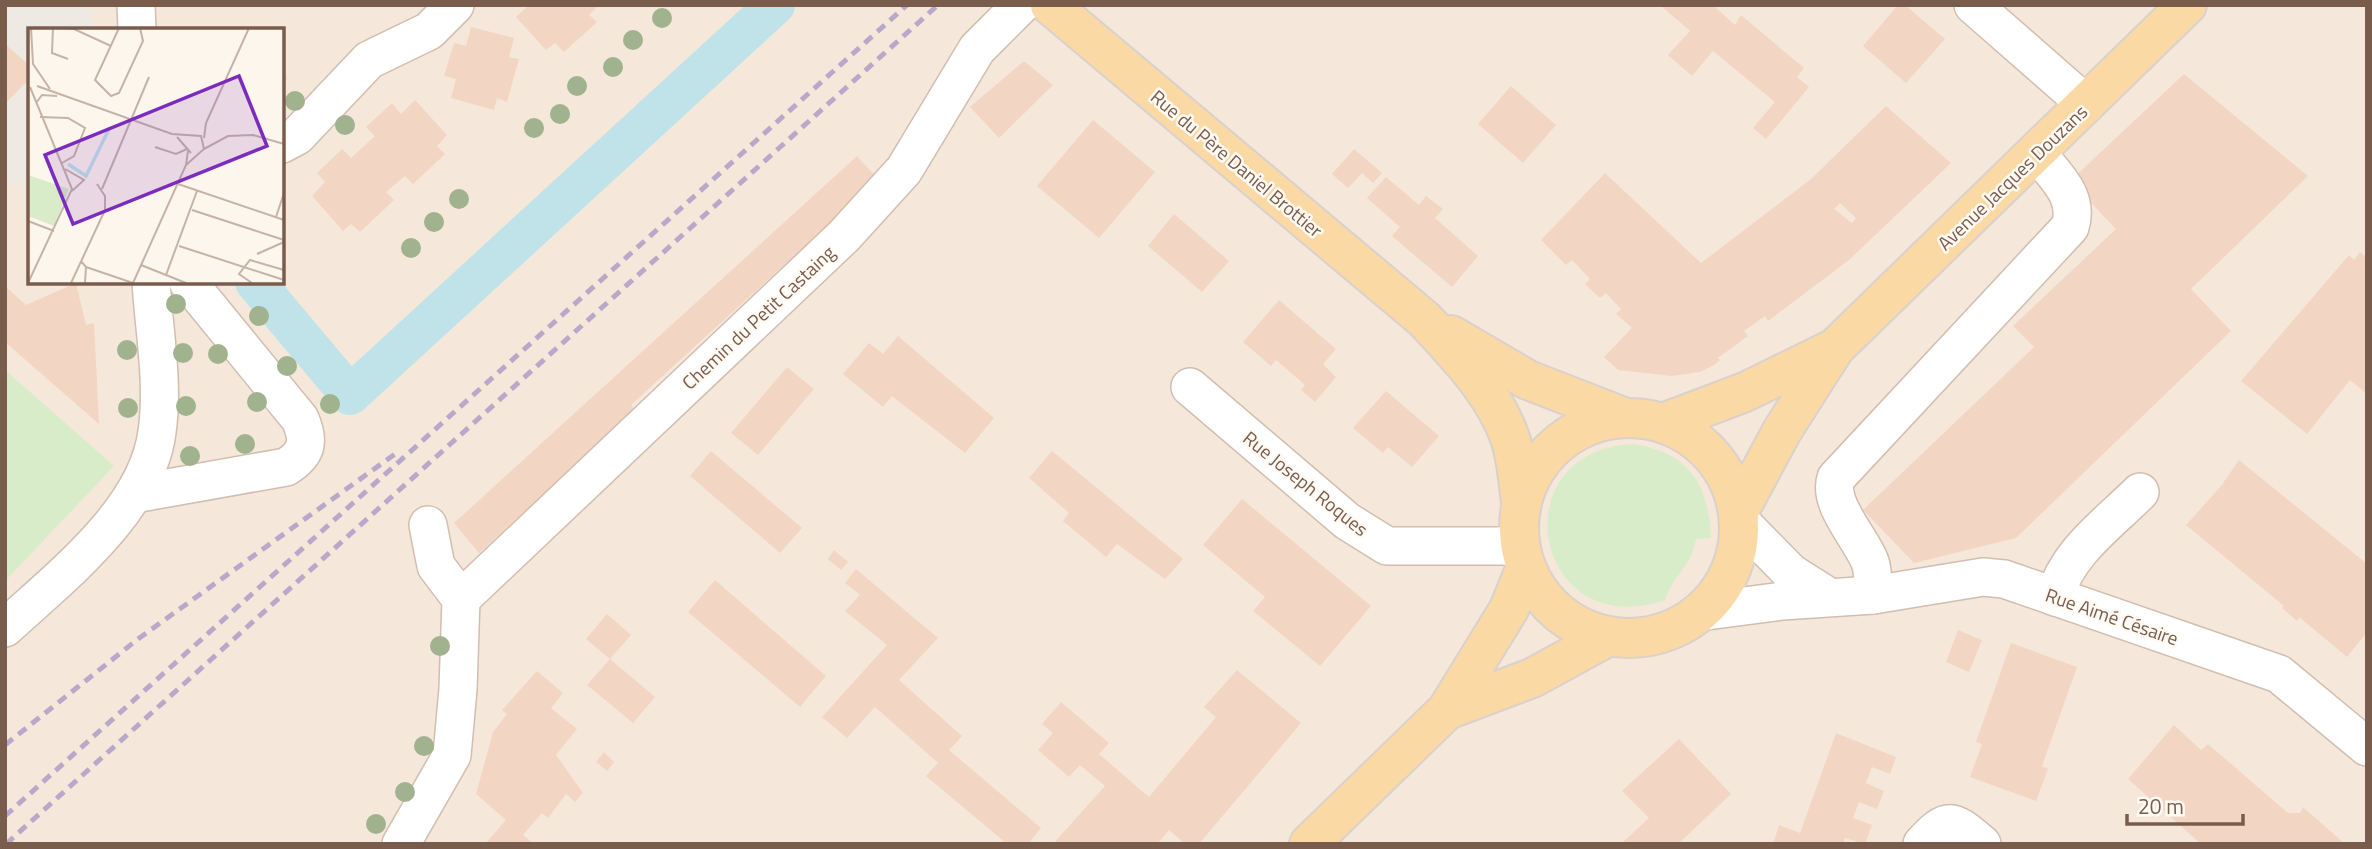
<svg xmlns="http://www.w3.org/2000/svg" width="2372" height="849" font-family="'Titillium Web',sans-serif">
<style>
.residential{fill:#f5e8da;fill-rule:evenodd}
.industrial{fill:#efe9e4}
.green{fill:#d8ecc9}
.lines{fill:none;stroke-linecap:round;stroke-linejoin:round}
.canal{stroke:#bfe3e8;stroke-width:40}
.building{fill:#f3d5c3;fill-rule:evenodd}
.minor-casing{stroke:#d1beb0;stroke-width:40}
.major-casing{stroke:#dad1cd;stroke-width:42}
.minor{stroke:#fff;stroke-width:37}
.major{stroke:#fbd9a5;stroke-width:38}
.rail{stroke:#b9a8c9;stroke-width:5;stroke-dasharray:10 7;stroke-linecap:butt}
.tree{fill:#a0b28e}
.labels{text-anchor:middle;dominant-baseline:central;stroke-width:5;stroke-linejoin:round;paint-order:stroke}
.street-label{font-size:19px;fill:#7a5c4d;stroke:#fffaf3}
.inset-river{fill:none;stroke:#bfe3e8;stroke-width:3.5}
.inset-road{fill:none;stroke:#c5b3a7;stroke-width:2}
.view{fill:#7b2cbf;fill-opacity:0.15;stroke:#7b2cbf;stroke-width:3.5}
.inset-edge{fill:none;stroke:#7a5c4d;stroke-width:3.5}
</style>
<rect width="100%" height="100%" fill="#fdf6ec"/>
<!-- residential -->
<path class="residential" d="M5 5H2367V844H5ZM30 30H282V282H30Z"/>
<!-- industrial -->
<polygon class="industrial" points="5,5 91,5 92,30 30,30 30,185 5,186"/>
<!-- green -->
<g class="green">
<polygon points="5,370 114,466 5,581"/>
<path d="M1634 444C1689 453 1709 484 1711 538L1696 539C1691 568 1673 575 1665 600 1534 645 1497 450 1634 444Z"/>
</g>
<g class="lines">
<!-- canal -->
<polyline class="canal" points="255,282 350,395 775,5"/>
</g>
<!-- building -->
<g class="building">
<polygon points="529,5 599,5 589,15 597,22 564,52 555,43 546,50 516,17"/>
<polygon points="1660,5 1713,5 1735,25 1741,15 1804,68 1797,77 1809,87 1766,139 1753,128 1775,102 1713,51 1692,76 1668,55 1690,31"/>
<polygon points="1898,5 1905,5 1945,39 1906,83 1863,46"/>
<polygon points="471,27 514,38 509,57 519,59 507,102 497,98 494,110 451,98 456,79 444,76 454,43 466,46"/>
<polygon points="5,44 30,66 30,78 5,104"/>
<polygon points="1024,61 1053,85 999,138 970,107"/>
<polygon points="2184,74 2308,176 2191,289 2231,331 2016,538 1914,563 1863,510 2034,347 2013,326 2116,229 2070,181"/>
<polygon points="282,75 287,77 282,93"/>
<polygon points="1511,86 1556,125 1523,163 1478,124"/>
<polygon points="415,100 447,135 437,146 445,154 413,184 405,176 386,192 394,200 360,232 351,224 343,231 312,196 325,182 317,173 342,149 351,158 375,136 366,127 392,103 401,114"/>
<path d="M1886 106 1951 163 1849 260 1768 321 1765 316 1744 331 1748 336 1718 358 1720 360 1714 365 1700 372 1672 376 1618 370 1604 357 1632 328 1616 314 1621 309 1606 293 1600 298 1585 284 1590 279 1572 260 1566 265 1541 240 1605 173 1701 263 1811 179ZM1840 203 1856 218 1852 223 1834 209Z"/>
<polygon points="1093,120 1155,172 1099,238 1037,186"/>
<polygon points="1354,149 1382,173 1373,183 1362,173 1348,188 1332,174"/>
<polygon points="857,156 878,179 631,405 636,411 479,553 454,523"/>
<polygon points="1386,177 1419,205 1426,196 1443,209 1435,218 1478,256 1452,287 1392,236 1400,227 1367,198"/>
<polygon points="1174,214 1229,261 1202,292 1148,246"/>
<polygon points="2360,252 2367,258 2367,394 2350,380 2307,434 2241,381 2349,255 2354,260"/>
<polygon points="76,283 86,325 94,323 99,424 5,342 5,286 26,305"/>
<polygon points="1279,300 1336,349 1323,364 1336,377 1315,402 1301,390 1305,385 1276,360 1271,366 1243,342"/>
<polygon points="898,336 994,418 965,453 892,396 883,407 843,374 869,343 883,354"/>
<polygon points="787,367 814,389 758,455 731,433"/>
<polygon points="1386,391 1439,436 1412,467 1388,447 1383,453 1353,428"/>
<polygon points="711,451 802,528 780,553 690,476"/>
<polygon points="1052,451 1183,559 1165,579 1117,544 1106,557 1063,521 1069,513 1029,478"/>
<polygon points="2239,460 2367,564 2367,632 2347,657 2299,617 2297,621 2282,608 2284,606 2186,525 2221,486"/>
<polygon points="1242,499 1371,606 1320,666 1253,611 1265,597 1203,545"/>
<polygon points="834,550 848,562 841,570 828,559"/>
<polygon points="856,569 938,638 899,680 962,736 949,750 1041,828 1028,844 1007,844 926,776 938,763 875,707 847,738 822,717 887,645 845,611 860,595 845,583"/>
<polygon points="715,580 826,676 800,707 688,612"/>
<polygon points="607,614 631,635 610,659 655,697 633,723 587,685 610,659 586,639"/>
<polygon points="1958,630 1982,640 1969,672 1946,662"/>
<polygon points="2011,643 2077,667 2042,766 2048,769 2036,801 1970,777 1982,744 1976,742"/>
<polygon points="1237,670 1301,723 1199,844 1185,844 1169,830 1157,844 1053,844 1105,786 1080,765 1069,777 1038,750 1053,733 1042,724 1061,702 1109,743 1099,754 1149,797 1216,717 1204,707"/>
<polygon points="537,671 563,693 551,708 577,729 556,755 583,793 575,802 566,794 548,818 542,813 523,835 534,844 485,844 506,820 476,794 493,732 507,714 502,710"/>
<polygon points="2174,725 2201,750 2208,744 2288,813 2300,813 2303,807 2345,844 2201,844 2128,779"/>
<polygon points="1836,733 1896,757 1890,774 1872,767 1866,783 1884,791 1877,809 1859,802 1853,818 1872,825 1865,844 1845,838 1843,844 1773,844 1779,825 1800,833"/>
<polygon points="1679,739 1731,794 1678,844 1621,844 1649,818 1622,791"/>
<polygon points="604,752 614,762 607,771 596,762"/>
</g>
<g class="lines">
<!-- minor casing -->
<g class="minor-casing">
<g id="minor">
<polyline points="136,5 137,30"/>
<polyline points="1973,5 2086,104"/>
<polyline points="282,144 297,136 369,60 429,31 455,5"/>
<polyline points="1190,387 1347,521 1387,546 1520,546"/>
<path d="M134 494 286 467C307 454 310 442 300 419L188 282"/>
<polyline points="1739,520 1791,573 1829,597"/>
<path d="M1873 595C1872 585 1874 572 1870 562 1861 538 1827 504 1836 478L2070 227C2080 196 2055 176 2037 153"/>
<path d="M2055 597C2066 553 2109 523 2140 492"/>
<polyline points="461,599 844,236 904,170 977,49 1021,5"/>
<polyline points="1699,612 1782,601 1873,595 1983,577 2004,579 2279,674 2367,747"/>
<path d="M5 628C60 577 147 511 157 432 164 384 154 330 151 282"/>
<polyline points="401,844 452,755 458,689 461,599 436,566 428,525"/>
<path d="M1922 844C1949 814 1953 820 1982 844"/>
</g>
</g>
<!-- major casing -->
<g class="major-casing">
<g id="major">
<path d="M1050 5 1425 320C1457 355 1494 392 1510 438 1517 458 1518 482 1521 502"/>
<polyline points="1451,335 1528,380 1626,418"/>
<circle cx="1629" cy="528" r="110"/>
<polyline points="1663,423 1745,392 1835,348"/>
<polyline points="1738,513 1782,431 1835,348 2187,5"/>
<polyline points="1447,710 1532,678 1609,636"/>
<polyline points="1309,844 1447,710 1509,609 1526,567"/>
</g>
</g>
<!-- minor -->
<use href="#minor" class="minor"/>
<!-- major -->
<use href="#major" class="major"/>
<!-- rail -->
<g class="rail">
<polyline points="5,745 138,639 395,454"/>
<polyline points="5,816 907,5"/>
<polyline points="6,844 938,5"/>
</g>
</g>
<!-- trees -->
<g class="tree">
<circle cx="662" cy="18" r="10"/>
<circle cx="633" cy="40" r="10"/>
<circle cx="613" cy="67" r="10"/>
<circle cx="577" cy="86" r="10"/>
<circle cx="295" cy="101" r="10"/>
<circle cx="560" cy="114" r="10"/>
<circle cx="345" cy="125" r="10"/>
<circle cx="534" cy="128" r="10"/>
<circle cx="459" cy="199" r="10"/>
<circle cx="434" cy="222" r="10"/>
<circle cx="411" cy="248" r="10"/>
<circle cx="176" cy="304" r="10"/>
<circle cx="259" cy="316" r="10"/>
<circle cx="127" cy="350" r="10"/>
<circle cx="183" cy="353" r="10"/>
<circle cx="218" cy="354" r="10"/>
<circle cx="287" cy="366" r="10"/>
<circle cx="257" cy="402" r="10"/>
<circle cx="330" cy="404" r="10"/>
<circle cx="186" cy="406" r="10"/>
<circle cx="128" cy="408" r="10"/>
<circle cx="245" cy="444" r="10"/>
<circle cx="190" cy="456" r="10"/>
<circle cx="440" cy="646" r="10"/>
<circle cx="424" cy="746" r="10"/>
<circle cx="405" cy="792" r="10"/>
<circle cx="376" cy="824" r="10"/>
</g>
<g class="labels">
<!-- street labels -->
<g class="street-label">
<text transform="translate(1237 163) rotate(40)">Rue du Père Daniel Brottier</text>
<text transform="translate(2012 177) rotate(-44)">Avenue Jacques Douzans</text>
<text transform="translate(758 317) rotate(-43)">Chemin du Petit Castaing</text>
<text transform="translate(1306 483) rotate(39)">Rue Joseph Roques</text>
<text transform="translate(2112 616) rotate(19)">Rue Aimé Césaire</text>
</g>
</g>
<!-- overview -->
<g transform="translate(28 28)">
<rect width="256" height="256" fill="#fdf6ec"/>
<path d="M0 147 41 161 26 198 0 188Z" fill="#d8ecc9"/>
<path class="inset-river" d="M40 136 58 148 82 99"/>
<path class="inset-road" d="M3 0 5 36 22 61M25 0 24 25 40 31M32 0 46 1 83 18M91 0 67 52 83 68 91 65 115 13 112 0M9 58 144 106 173 108 176 121 158 137M8 75 14 67 29 68M12 89 40 90 57 100 46 128 34 135M149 109 163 125M176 110 178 95 221 0M127 119 148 126 159 121M176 121 200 108 225 107 256 116M37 141 56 152 44 163M150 156 256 192M74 161 121 49M164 182 256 212M248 189 256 165M0 193 26 203M151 218 256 252M229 226 256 214M53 233 58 239 57 255M113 237 158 255M58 239 105 255M138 247 169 163M0 255 44 161 2 59M43 255 77 182V168L69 156M105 255 158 137 160 123M224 255 211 246 222 232 256 242"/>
<path class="view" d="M211 48 239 118 45 196 17 127Z"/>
<rect width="256" height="256" class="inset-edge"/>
</g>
<!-- border -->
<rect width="2372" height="849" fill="none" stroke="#7a5c4d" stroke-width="14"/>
<!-- scale -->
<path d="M2127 814v10h116v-10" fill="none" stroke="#7a5c4d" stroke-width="3.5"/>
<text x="2138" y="814" font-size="21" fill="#7a5c4d" stroke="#fffaf3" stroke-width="5" paint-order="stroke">20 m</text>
</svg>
